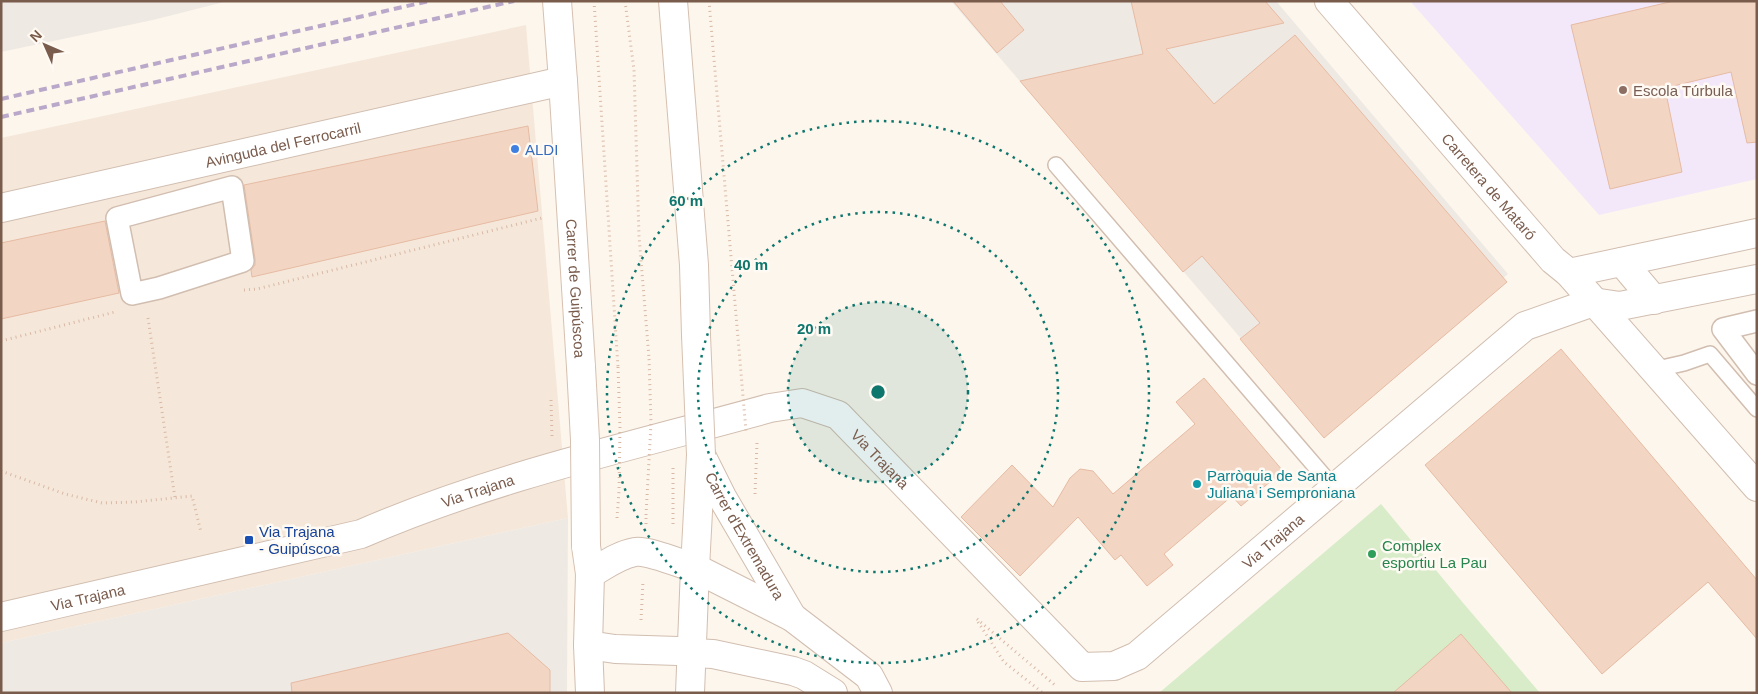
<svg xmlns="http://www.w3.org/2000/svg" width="1758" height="694" font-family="Arial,sans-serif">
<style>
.residential{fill:#f5e8da}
.industrial{fill:#efe9e4}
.education{fill:#f3e8fa}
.green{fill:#d8ecc9}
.building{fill:#f3d5c3;stroke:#e6bba3}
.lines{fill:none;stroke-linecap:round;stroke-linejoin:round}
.service-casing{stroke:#d1beb0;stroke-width:18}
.pedestrian-casing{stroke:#d1beb0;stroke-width:24}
.minor-casing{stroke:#d1beb0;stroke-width:30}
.tertiary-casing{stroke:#d1beb0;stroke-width:30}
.secondary-casing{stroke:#d6c0b0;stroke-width:30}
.path{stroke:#d9b8a5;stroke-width:3;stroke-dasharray:1 4;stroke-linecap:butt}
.service{stroke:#fff;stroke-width:15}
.pedestrian{stroke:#fff;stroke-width:21}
.minor{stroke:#fff;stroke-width:28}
.tertiary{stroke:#fff;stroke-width:28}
.secondary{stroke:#fff;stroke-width:28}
.rail{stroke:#b9a8c9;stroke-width:4;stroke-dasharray:8 5;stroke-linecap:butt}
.secondary-bridge-casing{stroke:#d6c0b0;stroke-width:30;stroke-linecap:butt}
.path-bridge{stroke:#d9b8a5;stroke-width:3;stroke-dasharray:1 4;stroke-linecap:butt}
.secondary-bridge{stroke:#fff;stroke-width:28}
.ring{fill:none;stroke:#0f766e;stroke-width:2.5;stroke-dasharray:2.5 5}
.education-dot{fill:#8d6e63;stroke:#fffaf3;stroke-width:2}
.shop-dot{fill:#3f7fe0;stroke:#fffaf3;stroke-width:2}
.culture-dot{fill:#0f9aa8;stroke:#fffaf3;stroke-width:2}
.transit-dot{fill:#1a4fb4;stroke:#fffaf3;stroke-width:2}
.leisure-dot{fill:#2e9e5b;stroke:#fffaf3;stroke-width:2}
.labels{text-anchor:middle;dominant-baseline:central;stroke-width:5;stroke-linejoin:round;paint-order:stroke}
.education-label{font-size:15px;fill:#785e54;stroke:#fffaf3;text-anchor:start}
.street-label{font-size:15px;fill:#7a5c4d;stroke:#fffaf3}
.shop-label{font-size:15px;fill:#366cbe;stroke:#fffaf3;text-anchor:start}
.culture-label{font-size:15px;fill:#0d838f;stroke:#fffaf3;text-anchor:start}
.transit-label{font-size:15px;fill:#164399;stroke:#fffaf3;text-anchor:start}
.leisure-label{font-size:15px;fill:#27864d;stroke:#fffaf3;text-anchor:start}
.centre{fill:#0f766e;stroke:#fffaf3;stroke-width:2.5}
.ring-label{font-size:15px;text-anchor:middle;font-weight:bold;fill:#0f766e;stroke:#fffaf3;stroke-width:5;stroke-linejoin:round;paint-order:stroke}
</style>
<rect width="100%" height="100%" fill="#fdf6ec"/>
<!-- residential -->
<polygon class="residential" points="526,25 568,518 1,643 1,138"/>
<!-- industrial -->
<g class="industrial">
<polygon points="1,1 228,1 153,20 1,52"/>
<polygon points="951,1 1276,1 1508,274 1323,434"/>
<polygon points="568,518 567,693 1,693 1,643"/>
</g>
<!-- education -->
<polygon class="education" points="1410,1 1757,1 1757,179 1599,215"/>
<!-- green -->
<polygon class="green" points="1381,504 1464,604 1540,693 1159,693"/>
<!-- building -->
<g class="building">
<polygon points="953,1 1000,1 1024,30 997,53"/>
<polygon points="1131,1 1265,1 1284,23 1166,49 1214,104 1295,35 1507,282 1324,438 1240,339 1260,323 1202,256 1183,272 1020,81 1143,54"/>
<polygon points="1674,1 1757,1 1757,142 1747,143 1731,72 1665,88 1682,172 1610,189 1571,25"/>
<polygon points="528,126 538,211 252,277 251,270 255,265 255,259 244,185"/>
<polygon points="105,221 119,293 1,319 1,243"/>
<polygon points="1561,349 1757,580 1757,639 1708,582 1602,674 1425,465"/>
<polygon points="1204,378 1283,471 1241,506 1232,496 1164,554 1173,565 1147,586 1121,555 1115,560 1078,517 1020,576 961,517 1012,465 1053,507 1070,478 1080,469 1093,471 1113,494 1195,424 1176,402"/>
<polygon points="508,633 550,670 550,693 292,693 291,683"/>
<polygon points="1461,634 1512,693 1393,693"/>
</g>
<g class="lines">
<!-- service casing -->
<g class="service-casing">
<g id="service">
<polyline points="1056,165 1334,488"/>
<polyline points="1653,370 1684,363 1710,354 1757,409"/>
</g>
</g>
<!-- pedestrian casing -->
<g class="pedestrian-casing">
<g id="pedestrian">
<polygon points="232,187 243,261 159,288 132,294 117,218"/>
<polyline points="1757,321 1723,329 1757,374"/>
</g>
</g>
<!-- minor casing -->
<g class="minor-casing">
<g id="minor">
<path id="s1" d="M1329 1 1553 260 1569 273 1757 487"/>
<path id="s2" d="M1 208 563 81"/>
<polyline points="1622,262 1654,300"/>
<polyline points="1569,273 1757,233"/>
<path id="s3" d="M701 455 722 497 792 617"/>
<polyline points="695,568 792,617 869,676 878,693"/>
<path id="s4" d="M1 617 361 534C492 477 633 446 770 408L802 403 838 415 1082 667 1114 666 1137 656 1525 326 1593 302 1620 306 1757 279"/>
<polyline points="691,653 713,654 793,671 804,675 833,693"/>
</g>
</g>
<!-- tertiary casing -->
<g class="tertiary-casing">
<g id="tertiary">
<polyline points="588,645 615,649 678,651 691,653"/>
<path d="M590 693 588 645 590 574C604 566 618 555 635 552 648 550 681 564 695 568L690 693"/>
</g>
</g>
<!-- secondary casing -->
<g class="secondary-casing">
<g id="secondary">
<path id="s5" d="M557 1 563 81 581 367"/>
<polyline points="673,1 694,265 696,335"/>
<polyline points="586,546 590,574"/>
<polyline points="695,568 701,455"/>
</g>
</g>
<!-- path -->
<g class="path">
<polyline points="594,1 618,367"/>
<polyline points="625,1 634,70 639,236 649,358"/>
<polyline points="244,290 257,289 542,218"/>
<polyline points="148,318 175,498"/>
<polyline points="1,341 115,312"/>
<polyline points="551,400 552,436"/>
<polyline points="1,471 65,494 102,503 135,502 192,496 201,532"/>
<polyline points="755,494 757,442"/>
<polyline points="617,518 619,491"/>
<polyline points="646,524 646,515"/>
<polyline points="977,619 1056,686"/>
<polyline points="641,620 643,581"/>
<polyline points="978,622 1004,662 1043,693"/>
</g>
<!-- service -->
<use href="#service" class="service"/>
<!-- pedestrian -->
<use href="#pedestrian" class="pedestrian"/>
<!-- minor -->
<use href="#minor" class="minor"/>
<!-- tertiary -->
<use href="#tertiary" class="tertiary"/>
<!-- secondary -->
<use href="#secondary" class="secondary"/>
<!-- rail -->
<g class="rail">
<polyline points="1,99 429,1"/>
<polyline points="1,117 514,1"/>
</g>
<!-- secondary-bridge casing -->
<g class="secondary-bridge-casing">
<g id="secondary-bridge">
<polyline points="696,335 701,455"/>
<polyline points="581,367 585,440 586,546"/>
</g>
</g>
<!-- path-bridge -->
<g class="path-bridge">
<polyline points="709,1 746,431"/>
<polyline points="618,367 620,429 619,491"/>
<polyline points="646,515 651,424 649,358"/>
<polyline points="673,524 673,467"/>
</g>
<!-- secondary-bridge -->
<use href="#secondary-bridge" class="secondary-bridge"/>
</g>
<!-- distance rings -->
<circle cx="878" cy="392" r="90" fill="#0f766e" fill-opacity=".12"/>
<g class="ring">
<circle cx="878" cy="392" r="90"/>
<circle cx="878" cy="392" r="180"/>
<circle cx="878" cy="392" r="271"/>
</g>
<!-- markers -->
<circle class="education-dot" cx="1623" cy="90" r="5"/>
<circle class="shop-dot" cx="515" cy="149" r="5"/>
<circle class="culture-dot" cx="1197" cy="484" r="5"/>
<rect class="transit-dot" x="244" y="535" width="10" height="10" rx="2.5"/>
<circle class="leisure-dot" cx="1372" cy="554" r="5"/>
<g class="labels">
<!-- education labels -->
<g class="education-label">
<text x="1633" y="90">Escola Túrbula</text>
</g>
<!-- street labels -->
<g class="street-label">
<text stroke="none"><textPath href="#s2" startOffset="289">Avinguda del Ferrocarril</textPath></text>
<text stroke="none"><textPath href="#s1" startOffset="245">Carretera de Mataró</textPath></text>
<text stroke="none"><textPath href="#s5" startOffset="288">Carrer de Guipúscoa</textPath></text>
<text stroke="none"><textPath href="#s4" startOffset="929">Via Trajana</textPath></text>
<text stroke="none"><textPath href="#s4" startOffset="494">Via Trajana</textPath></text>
<text stroke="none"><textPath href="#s3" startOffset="92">Carrer d'Extremadura</textPath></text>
<text stroke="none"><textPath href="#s4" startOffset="1454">Via Trajana</textPath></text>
<text stroke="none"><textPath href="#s4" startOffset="89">Via Trajana</textPath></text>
</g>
<!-- shop labels -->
<g class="shop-label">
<text x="525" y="149">ALDI</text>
</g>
<!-- culture labels -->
<g class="culture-label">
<text x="1207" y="475">Parròquia de Santa<tspan x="1207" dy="17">Juliana i Semproniana</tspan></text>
</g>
<!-- transit labels -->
<g class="transit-label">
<text x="259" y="531">Via Trajana<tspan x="259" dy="17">- Guipúscoa</tspan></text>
</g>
<!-- leisure labels -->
<g class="leisure-label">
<text x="1382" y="545">Complex<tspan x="1382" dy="17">esportiu La Pau</tspan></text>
</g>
</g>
<circle cx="878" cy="392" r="8" class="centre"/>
<g class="ring-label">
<text x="686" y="206">60 m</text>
<text x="751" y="270">40 m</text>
<text x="814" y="334">20 m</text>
</g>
<!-- border -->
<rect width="1758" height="694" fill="none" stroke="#7a5c4d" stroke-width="5"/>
<!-- north arrow -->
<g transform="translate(45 45) rotate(315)" stroke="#fffaf3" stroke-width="4" paint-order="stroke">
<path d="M0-4L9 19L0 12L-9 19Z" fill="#7a5c4d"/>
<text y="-8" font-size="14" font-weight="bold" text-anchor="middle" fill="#7a5c4d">N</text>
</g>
</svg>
